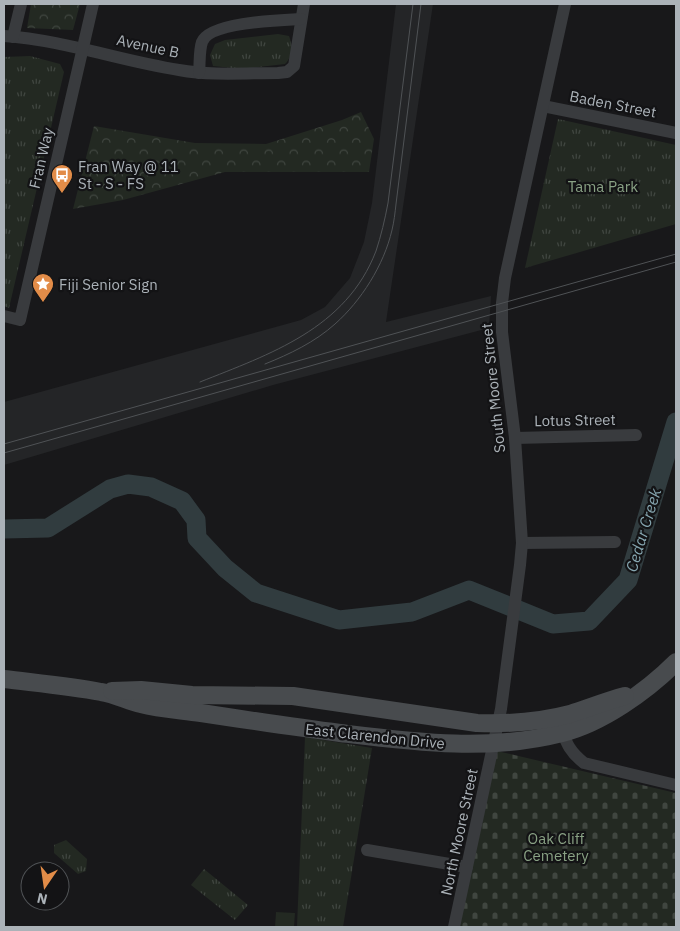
<svg xmlns="http://www.w3.org/2000/svg" width="680" height="931" font-family="'IBM Plex Sans',sans-serif">
<style>
.built{fill:#242527}
.grass{fill:url(#grass-tufts)}
.forest{fill:url(#forest-crowns)}
.cemetery{fill:url(#cemetery-stones)}
.pitch{fill:#232922}
.lines{fill:none;stroke-linecap:round;stroke-linejoin:round}
.river{stroke:#313c3f;stroke-width:19}
.street{stroke:#393b3e;stroke-width:12}
.secondary{stroke:#484b4e;stroke-width:18}
.tram{stroke:#4f5255;stroke-width:1}
.labels{text-anchor:middle;dominant-baseline:central;stroke-width:4.5;stroke-linejoin:round;paint-order:stroke}
.street-label{font-size:15px;fill:#abb2b8;stroke:#131315}
.poi-label{font-size:15px;fill:#abb2b8;stroke:#131315;text-anchor:start}
.park-label{font-size:15px;fill:#89a184;stroke:#131315}
.water-label{font-size:16px;font-style:italic;fill:#86a6b0;stroke:#131315}
</style>
<defs>
<pattern id="grass-tufts" width="24" height="20" patternUnits="userSpaceOnUse" patternTransform="scale(1.25)"><rect width="24" height="20" fill="#232922"/><path d="M3 7l-1-3M5 7V3M7 7l1-3M15 17l-1-3M17 17v-4M19 17l1-3" fill="none" stroke="#404640"/></pattern>
<pattern id="forest-crowns" width="20" height="18" patternUnits="userSpaceOnUse" patternTransform="scale(1.25)"><rect width="20" height="18" fill="#232922"/><path d="M2 6a3 3 0 1 1 6 0M12 15a3 3 0 1 1 6 0" fill="none" stroke="#404640"/></pattern>
<pattern id="cemetery-stones" width="16" height="16" patternUnits="userSpaceOnUse" patternTransform="scale(1.25)"><rect width="16" height="16" fill="#232922"/><path d="M2 7V4a2 2 0 0 1 4 0v3zM10 15v-3a2 2 0 0 1 4 0v3z" fill="#404640"/></pattern>
</defs>
<rect width="100%" height="100%" fill="#18181a"/>
<!-- built -->
<polygon class="built" points="396,4 433,4 386,322 491,296 489,328 273,385 4,465 4,402 301,320 325,307 350,278 364,242 372,203"/>
<!-- grass -->
<g class="grass">
<path d="M278 34 289 36C293 47 293 55 285 64L242 69 213 66 210 55 215 44 225 40Z"/>
<polygon points="30,56 60,64 64,72 9,308 4,306 4,57"/>
<polygon points="558,119 676,145 676,224 525,268"/>
<polygon points="305,737 372,748 343,927 297,927"/>
<polygon points="66,840 87,859 86,871 78,874 54,853 54,845"/>
<polygon points="204,869 248,905 235,920 191,885"/>
</g>
<!-- forest -->
<g class="forest">
<polygon points="31,4 80,4 73,30 27,28"/>
<polygon points="361,112 374,139 369,172 225,172 123,200 73,209 94,126 195,143 266,144 342,120"/>
</g>
<!-- cemetery -->
<polygon class="cemetery" points="497,751 676,793 676,927 455,927"/>
<!-- pitch -->
<polygon class="pitch" points="276,912 295,913 294,927 275,927"/>
<g class="lines">
<!-- river -->
<polyline class="river" points="4,529 48,528 110,489 128,484 151,487 182,501 196,520 197,538 225,568 256,593 339,620 412,612 469,590 553,624 589,621 628,580 676,422"/>
<!-- street -->
<g class="street">
<path d="M4 36C64 40 120 61 179 70 212 76 246 73 278 73L287 72 294 66 304 4"/>
<polyline points="13,37 21,4"/>
<path d="M199 73C200 63 199 51 202 42 209 22 282 20 301 19"/>
<polyline points="543,106 676,133"/>
<polyline points="4,316 20,320 93,4"/>
<polyline points="515,438 636,435"/>
<polyline points="522,543 615,542"/>
<path d="M560 726C567 744 569 751 584 763L676 785"/>
<polyline points="367,850 467,867"/>
<polyline points="454,927 501,709 520,565 522,543 515,438 502,332 502,303 505,278 565,4"/>
</g>
<!-- secondary -->
<g class="secondary">
<path d="M4 679C36 683 69 686 101 692 115 694 128 701 141 704 160 709 181 710 201 713 247 720 293 727 340 733 414 742 488 752 562 733 602 723 647 691 676 662"/>
<path d="M112 691 141 690 192 695 293 696 477 723C508 724 540 722 570 714 589 708 606 701 625 696"/>
</g>
<!-- tram -->
<g class="tram">
<path d="M265 364C290 354 315 342 335 324 361 301 384 265 392 230 394 222 395 213 396 204L421 4"/>
<path d="M200 382C270 354 346 329 376 251 381 236 385 219 388 203L413 4"/>
<polyline points="4,444 676,254"/>
<polyline points="4,453 676,262"/>
</g>
</g>
<!-- icons -->
<defs>
<g id="bus-pin" transform="scale(1.125)"><path d="M0 17L-7.5 6A9.5 9.5 0 1 1 7.5 6Z" fill="#e28c48" stroke="#131315"/><path d="M-5-6H5V4H4V6H2V4H-2V6H-4V4H-5ZM-3.5-4V0h7V-4ZM-3.5 1.2v1.5H-2V1.2ZM2 1.2v1.5H3.5V1.2Z" fill="#fff"/></g>
<g id="sight-pin" transform="scale(1.125)"><path d="M0 17L-7.5 6A9.5 9.5 0 1 1 7.5 6Z" fill="#e28c48" stroke="#131315"/><path d="M0-6L1.8-2.2L6-1.7L2.9 1.2L3.7 5.4L0 3.3L-3.7 5.4L-2.9 1.2L-6-1.7L-1.8-2.2Z" fill="#fff"/></g>
</defs>
<g fill-rule="evenodd">
<use href="#bus-pin" x="62" y="175"/>
<use href="#sight-pin" x="43" y="284"/>
</g>
<g class="labels">
<!-- street labels -->
<g class="street-label">
<text transform="translate(148 46) rotate(12)">Avenue B</text>
<text transform="translate(613 104) rotate(11)">Baden Street</text>
<text transform="translate(41 158) rotate(-77)">Fran Way</text>
<text transform="translate(493 388) rotate(-96)">South Moore Street</text>
<text transform="translate(575 420) rotate(-1)">Lotus Street</text>
<text transform="translate(375 736) rotate(6)">East Clarendon Drive</text>
<text transform="translate(459 832) rotate(-78)">North Moore Street</text>
</g>
<!-- poi labels -->
<g class="poi-label">
<text x="78" y="166">Fran Way @ 11<tspan x="78" dy="17">St - S - FS</tspan></text>
<text x="59" y="284">Fiji Senior Sign</text>
</g>
<!-- park labels -->
<g class="park-label">
<text x="603" y="186">Tama Park</text>
<text x="556" y="838">Oak Cliff<tspan x="556" dy="17">Cemetery</tspan></text>
</g>
<!-- water labels -->
<g class="water-label">
<text transform="translate(643 530) rotate(-73)">Cedar Creek</text>
</g>
</g>
<!-- border -->
<rect width="680" height="931" fill="none" stroke="#abb2b8" stroke-width="10"/>
<!-- north arrow -->
<g transform="translate(45 886) rotate(193)"><circle r="24" fill="#131315" stroke="#505356"/>
<path d="M0-4L9 19L0 12L-9 19Z" fill="#e28c48"/>
<text y="-8" font-size="14" font-weight="bold" text-anchor="middle" fill="#abb2b8">N</text>
</g>
</svg>
